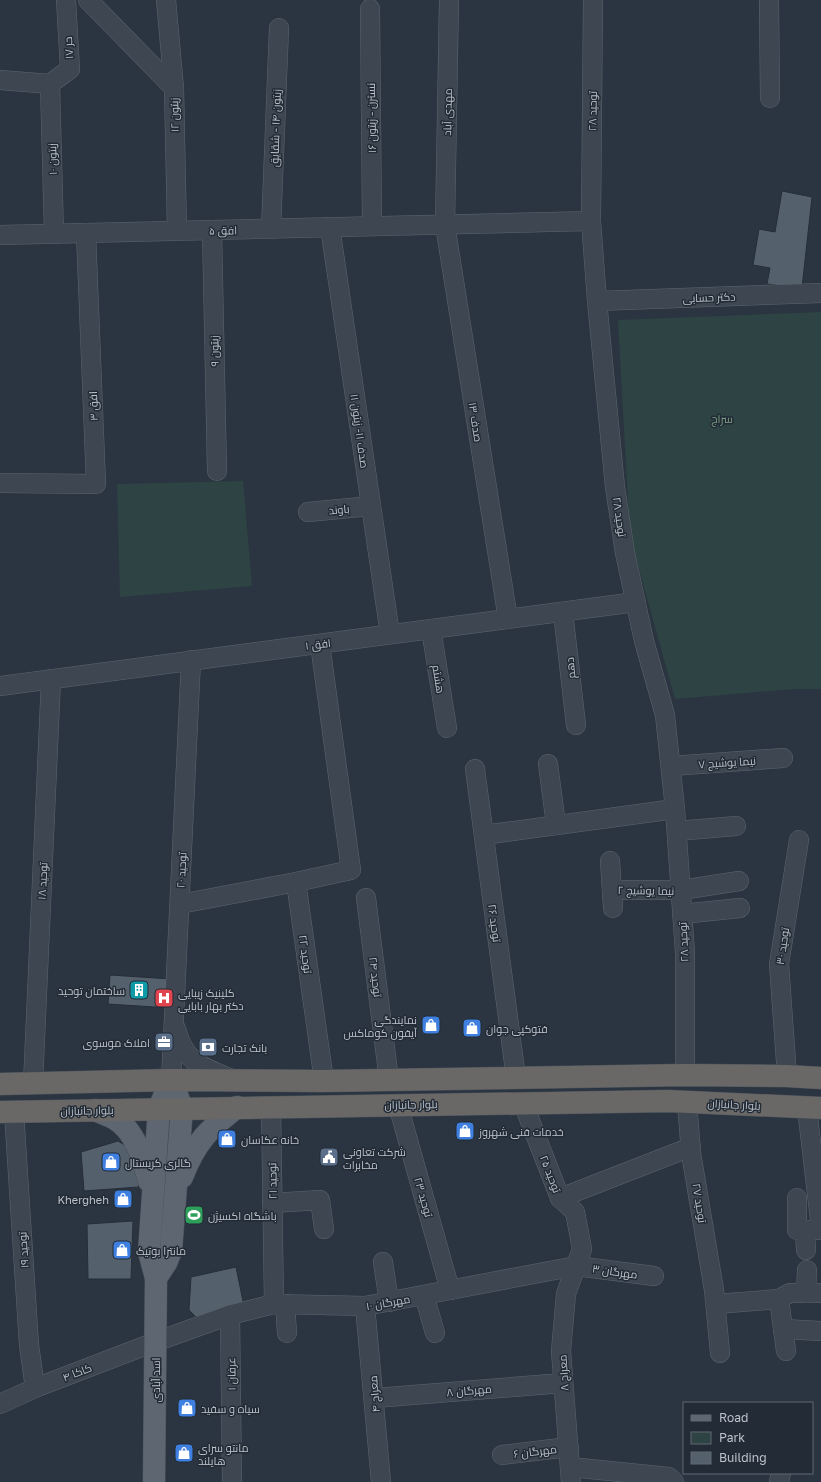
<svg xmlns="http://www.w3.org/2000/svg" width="821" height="1482" font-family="'Golos Text',Cairo,sans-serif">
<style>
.green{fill:#2e4343}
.building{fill:#54606b;stroke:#252e38}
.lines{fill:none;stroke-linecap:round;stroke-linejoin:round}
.minor-casing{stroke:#5d656e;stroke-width:20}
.primary-casing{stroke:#48505a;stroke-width:23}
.trunk-casing{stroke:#49525b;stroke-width:23}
.minor{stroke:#3e4751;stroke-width:19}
.primary{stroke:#5d6671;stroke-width:22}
.trunk{stroke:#6a6866;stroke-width:22}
.labels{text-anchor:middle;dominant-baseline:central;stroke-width:3;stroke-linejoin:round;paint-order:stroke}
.street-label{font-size:11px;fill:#bcc2cb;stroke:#232c36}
.park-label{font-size:11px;fill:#7c9e83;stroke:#232c36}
.poi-label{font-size:11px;fill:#bcc2cb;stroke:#232c36;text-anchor:start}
</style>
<rect width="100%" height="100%" fill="#2b3541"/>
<!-- green -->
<g class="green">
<polygon points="821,312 821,689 795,689 675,699 630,537 618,320"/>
<polygon points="243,481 252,586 120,597 117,484"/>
</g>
<!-- building -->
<g class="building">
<polygon points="782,191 812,197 802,288 767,284 770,268 753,265 759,229 775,232"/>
<polygon points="110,975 171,979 170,1008 108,1004"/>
<polygon points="118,1141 141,1155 138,1169 139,1187 84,1191 81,1152"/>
<polygon points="133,1221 131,1279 88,1279 87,1224"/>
<polygon points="236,1267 244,1306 196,1317 189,1310 191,1277"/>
</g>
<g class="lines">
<!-- minor casing -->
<g class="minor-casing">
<g id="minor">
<polyline points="88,0 174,88"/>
<polyline points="166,0 174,88 177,231"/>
<polyline points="449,0 445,225 508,619"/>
<polyline points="593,0 591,221 597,301 615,487 625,553 644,641 665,715 675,809 685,953 685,1075"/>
<polyline points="769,0 770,98"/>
<polyline points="370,9 372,226"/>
<polyline points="0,80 50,84 70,69 66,0"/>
<polyline points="50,84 54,234"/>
<polyline points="330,227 390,634"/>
<polyline points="271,229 279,28"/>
<polyline points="212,230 217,471"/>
<polyline points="0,235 591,221"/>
<polyline points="597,301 821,293"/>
<polyline points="0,483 96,484 86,233"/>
<polyline points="308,512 371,506"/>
<polyline points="563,612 576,725"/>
<polyline points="431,629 447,728"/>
<polyline points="320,644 351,870 296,882 324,1081"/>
<polyline points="0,686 636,602"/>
<polyline points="548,764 556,825"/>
<polyline points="671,766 783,758"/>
<polyline points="475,769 516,1078"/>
<polyline points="677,831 736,826"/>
<polyline points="484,835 675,809"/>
<polyline points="610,861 613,908"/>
<polyline points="612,890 681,890 739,881"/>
<polyline points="366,898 389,1080"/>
<polyline points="180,904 296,882"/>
<polyline points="682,914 740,908"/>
<path d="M176 1029C185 1063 202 1067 232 1079"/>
<polyline points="787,1076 779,964 799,840"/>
<polyline points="171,1080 191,660"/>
<polyline points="33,1084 51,679"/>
<polyline points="687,1102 691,1153 714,1290 720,1353"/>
<polyline points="523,1103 560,1198 575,1212 582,1249 566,1294 561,1351 571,1482"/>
<polyline points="398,1105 450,1290"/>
<polyline points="271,1107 274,1304"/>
<polyline points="807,1108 821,1228"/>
<polyline points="14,1112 29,1345 35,1388"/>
<polyline points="560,1198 691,1147"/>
<polyline points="797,1198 797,1230 821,1230"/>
<polyline points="272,1203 320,1200 324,1229"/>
<polyline points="805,1230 806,1250"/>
<polyline points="383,1262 389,1302"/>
<polyline points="806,1293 807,1270"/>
<polyline points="424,1295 435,1333"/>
<polyline points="779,1299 790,1293 821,1293"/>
<polyline points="285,1304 287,1333"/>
<polyline points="716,1304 779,1299 786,1351"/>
<polyline points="365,1306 381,1482"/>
<polyline points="230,1315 232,1482"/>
<polyline points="783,1329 821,1331"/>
<polyline points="375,1398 563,1383"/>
<polyline points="0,1404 35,1388 155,1342 230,1315 274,1304 365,1306 576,1266 654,1276"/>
<polyline points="502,1455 569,1447"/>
<polyline points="570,1467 669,1477 674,1482"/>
<polyline points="779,1482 781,1473"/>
</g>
</g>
<!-- primary casing -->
<g class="primary-casing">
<g id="primary">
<path d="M95 1110C101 1113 108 1115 115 1119 135 1130 143 1160 149 1181"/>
<path d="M182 1177C196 1141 208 1130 237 1107"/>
<polyline points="156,1278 166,1263 171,1251 182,1108 175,1090"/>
<polyline points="154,1482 156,1278 149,1252 159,1108 171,1080"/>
</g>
</g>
<!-- trunk casing -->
<g class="trunk-casing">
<g id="trunk">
<polyline points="0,1084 171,1080 324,1081 685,1075 787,1076 821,1078"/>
<polyline points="0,1112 668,1101 821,1108"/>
</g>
</g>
<!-- minor -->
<use href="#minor" class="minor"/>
<!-- primary -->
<use href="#primary" class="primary"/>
<!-- trunk -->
<use href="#trunk" class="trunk"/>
</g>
<!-- icons -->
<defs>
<g id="building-square" transform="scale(1)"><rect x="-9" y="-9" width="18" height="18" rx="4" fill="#0f9aa8" stroke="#232c36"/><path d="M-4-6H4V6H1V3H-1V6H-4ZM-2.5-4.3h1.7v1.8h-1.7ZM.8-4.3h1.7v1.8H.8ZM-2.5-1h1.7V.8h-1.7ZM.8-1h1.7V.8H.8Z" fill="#fff"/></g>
<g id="hospital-square" transform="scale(1)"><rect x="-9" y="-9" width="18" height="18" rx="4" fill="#e0444e" stroke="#232c36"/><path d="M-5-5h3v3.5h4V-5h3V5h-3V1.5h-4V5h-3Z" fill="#fff"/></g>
<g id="shop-square" transform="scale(1)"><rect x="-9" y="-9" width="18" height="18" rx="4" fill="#3f7fe0" stroke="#232c36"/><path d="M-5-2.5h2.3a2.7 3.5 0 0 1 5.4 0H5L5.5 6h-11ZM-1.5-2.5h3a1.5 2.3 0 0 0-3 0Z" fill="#fff"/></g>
<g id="office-square" transform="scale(1)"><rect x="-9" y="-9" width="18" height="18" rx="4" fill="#5c6f8a" stroke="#232c36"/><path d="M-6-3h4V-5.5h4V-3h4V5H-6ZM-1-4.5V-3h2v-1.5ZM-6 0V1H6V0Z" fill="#fff"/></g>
<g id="bank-square" transform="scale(1)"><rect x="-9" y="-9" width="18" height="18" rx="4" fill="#5c6f8a" stroke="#232c36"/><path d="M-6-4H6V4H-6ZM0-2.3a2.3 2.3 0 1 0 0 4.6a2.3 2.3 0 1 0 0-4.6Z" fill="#fff"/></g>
<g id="civic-square" transform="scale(1)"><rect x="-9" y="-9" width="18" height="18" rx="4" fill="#5c6f8a" stroke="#232c36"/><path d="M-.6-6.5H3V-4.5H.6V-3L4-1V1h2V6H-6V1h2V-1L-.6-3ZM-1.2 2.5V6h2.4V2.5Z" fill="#fff"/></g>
<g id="stadium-square" transform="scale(1)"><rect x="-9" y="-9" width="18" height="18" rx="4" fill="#2e9e5b" stroke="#232c36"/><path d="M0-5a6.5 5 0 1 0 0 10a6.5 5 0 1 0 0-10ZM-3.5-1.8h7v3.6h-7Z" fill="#fff"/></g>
</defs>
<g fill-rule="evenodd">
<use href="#building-square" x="139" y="990"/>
<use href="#hospital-square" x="164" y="998"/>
<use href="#shop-square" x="431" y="1025"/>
<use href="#shop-square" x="472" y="1028"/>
<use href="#office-square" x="164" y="1042"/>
<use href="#bank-square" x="208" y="1047"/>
<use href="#shop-square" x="465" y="1131"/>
<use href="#shop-square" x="227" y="1139"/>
<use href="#civic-square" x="329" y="1157"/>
<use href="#shop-square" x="111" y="1162"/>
<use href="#shop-square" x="123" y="1199"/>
<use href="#stadium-square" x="194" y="1215"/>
<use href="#shop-square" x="122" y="1250"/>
<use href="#shop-square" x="187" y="1408"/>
<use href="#shop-square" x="184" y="1453"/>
</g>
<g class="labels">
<!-- street labels -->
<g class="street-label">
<text transform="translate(68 48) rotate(-94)">حر ۱۷</text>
<text transform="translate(592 111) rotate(-89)">توحید ۲۸</text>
<text transform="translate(447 112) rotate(-89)">مهدی آباد</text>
<text transform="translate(174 115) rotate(-91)">زیتون ۱۲</text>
<text transform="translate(371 118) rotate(-91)">نسترن - زیتون ۱۶</text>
<text transform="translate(275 128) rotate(-88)">زیتون ۱۴ - شقایق</text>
<text transform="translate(52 159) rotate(-92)">زیتون ۱۰</text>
<text transform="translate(223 230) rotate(-1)">افق ۵</text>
<text transform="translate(709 297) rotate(-2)">دکتر حسابی</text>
<text transform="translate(214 351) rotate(-91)">زیتون ۹</text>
<text transform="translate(93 406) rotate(-92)">افق ۳</text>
<text transform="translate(476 422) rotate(81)">صدف ۱۳</text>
<text transform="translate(360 431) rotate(82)">صدف ۱۱- زیتون ۱۱</text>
<text transform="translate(339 509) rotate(-6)">باوند</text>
<text transform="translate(620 517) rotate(82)">توحید ۲۸</text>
<text transform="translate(318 644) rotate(-7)">افق ۱</text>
<text transform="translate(570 668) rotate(-96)">دهم</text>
<text transform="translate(439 679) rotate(81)">هشتم</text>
<text transform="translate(727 762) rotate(-4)">نیما یوشیج ۷</text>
<text transform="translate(181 870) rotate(-87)">توحید ۲۰</text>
<text transform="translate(42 881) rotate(-87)">توحید ۱۸</text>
<text transform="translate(646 890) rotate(1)">نیما یوشیج ۲</text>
<text transform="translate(495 923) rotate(82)">توحید ۲۶</text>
<text transform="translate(683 942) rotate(-93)">توحید ۲۸</text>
<text transform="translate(782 946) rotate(-82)">توحید ۳۰</text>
<text transform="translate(306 954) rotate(82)">توحید ۲۲</text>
<text transform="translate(376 977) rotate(83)">توحید ۲۴</text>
<text transform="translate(411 1104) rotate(-1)">بلوار جانبازان</text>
<text transform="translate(734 1104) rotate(3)">بلوار جانبازان</text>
<text transform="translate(87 1110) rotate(-1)">بلوار جانبازان</text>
<text transform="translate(551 1174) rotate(69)">توحید ۲۵</text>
<text transform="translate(272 1181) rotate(-91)">توحید ۲۱</text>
<text transform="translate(424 1197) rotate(74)">توحید ۲۳</text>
<text transform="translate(700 1203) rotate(81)">توحید ۲۷</text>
<text transform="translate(23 1250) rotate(-94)">توحید ۱۹</text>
<text transform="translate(615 1271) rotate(8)">مهرگان ۳</text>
<text transform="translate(388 1302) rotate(-10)">مهرگان ۱۰</text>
<text transform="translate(77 1372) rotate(-21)">کاکا ۴</text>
<text transform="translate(563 1373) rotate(-94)">معراج ۸</text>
<text transform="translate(231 1374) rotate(-91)">عرفان ۱</text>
<text transform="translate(155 1380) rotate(-90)">اسد آبادی</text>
<text transform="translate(469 1390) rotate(-5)">مهرگان ۸</text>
<text transform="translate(374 1394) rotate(-95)">معراج ۴</text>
<text transform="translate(535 1451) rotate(-7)">مهرگان ۶</text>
</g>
<!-- park labels -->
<g class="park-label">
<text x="722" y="418">سراج</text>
</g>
<!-- poi labels -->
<g class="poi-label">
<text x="125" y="990" text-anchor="end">ساختمان توحید</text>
<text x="178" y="992">کلینیک زیبایی<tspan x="178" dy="13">دکتر بهار بابایی</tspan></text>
<text x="417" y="1019" text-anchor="end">نمایندگی<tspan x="417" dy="13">آیفون کوماکس</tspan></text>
<text x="486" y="1028">فتوکپی جوان</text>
<text x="150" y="1042" text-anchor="end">املاک موسوی</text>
<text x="222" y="1047">بانک تجارت</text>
<text x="479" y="1131">خدمات فنی شهروز</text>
<text x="241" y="1139">خانه عکاسان</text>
<text x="343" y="1151">شرکت تعاونی<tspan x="343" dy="13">مخابرات</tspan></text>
<text x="125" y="1162">گالری کریستال</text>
<text x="109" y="1199" text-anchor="end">Khergheh</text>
<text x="208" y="1215">باشگاه اکسیژن</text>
<text x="136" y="1250">مانترا بوتیک</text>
<text x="201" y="1408">سیاه و سفید</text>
<text x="198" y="1447">مانتو سرای<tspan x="198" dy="13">هایلند</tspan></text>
</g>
</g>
<!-- legend -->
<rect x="683" y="1402" width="130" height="72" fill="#232c36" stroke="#606872"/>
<rect x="691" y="1415" width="20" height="6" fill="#5d6671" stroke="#606872"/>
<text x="719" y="1422" font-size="12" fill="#bcc2cb">Road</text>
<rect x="691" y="1432" width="20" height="12" fill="#2e4343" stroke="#606872"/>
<text x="719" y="1442" font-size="12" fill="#bcc2cb">Park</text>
<rect x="691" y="1452" width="20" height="12" fill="#54606b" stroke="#606872"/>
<text x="719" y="1462" font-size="12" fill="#bcc2cb">Building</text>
</svg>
